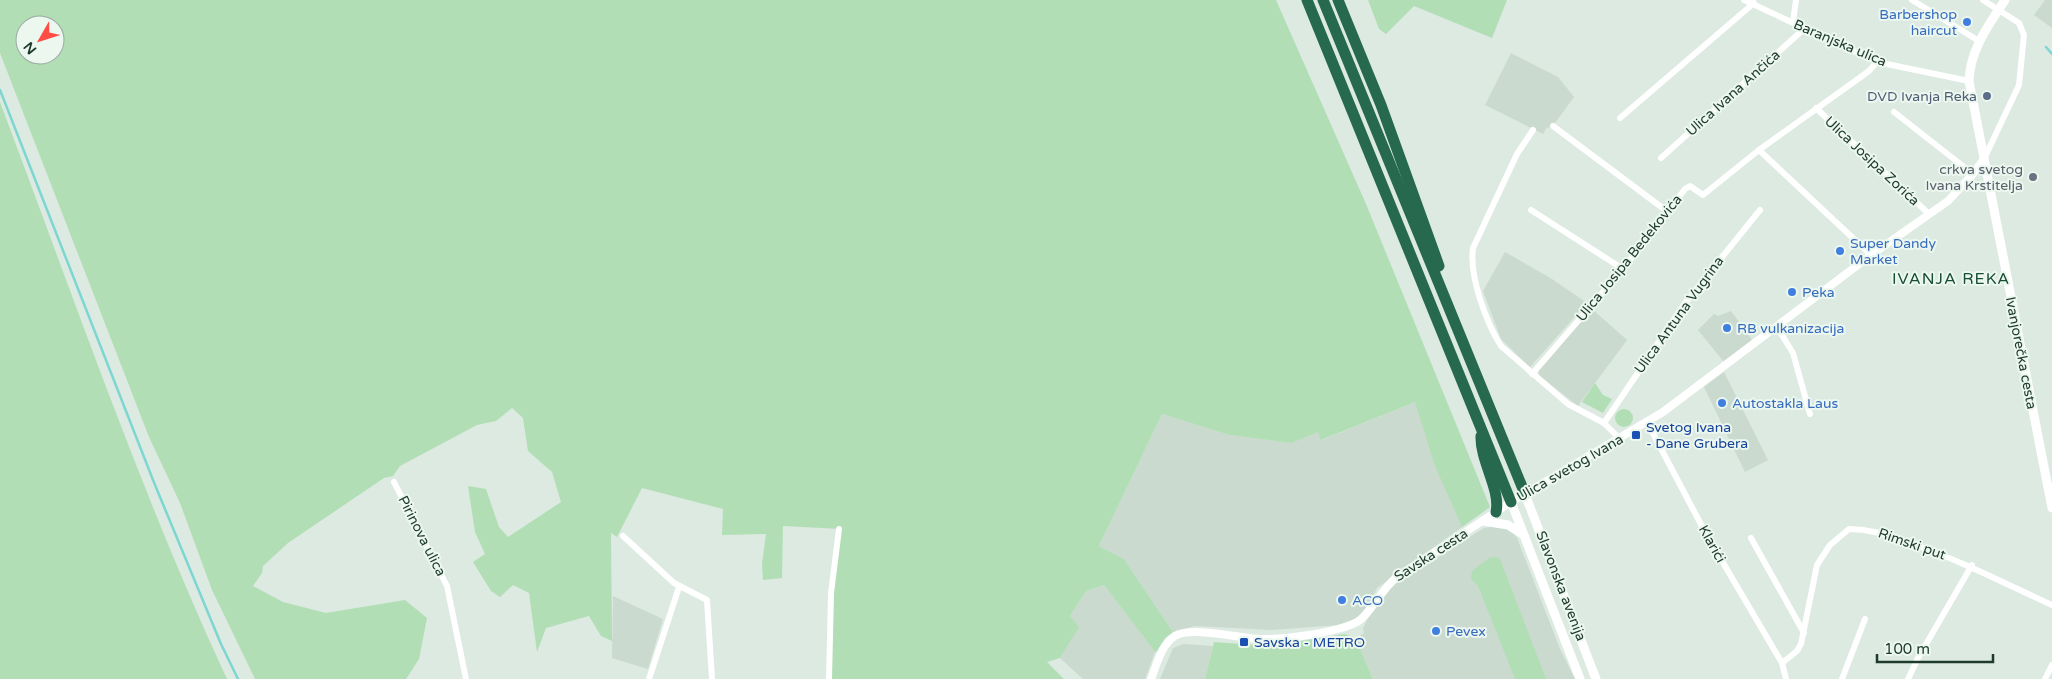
<svg xmlns="http://www.w3.org/2000/svg" width="2052" height="679" font-family="'Varela Round',sans-serif">
<style>
.built{fill:#cadacf}
.green{fill:#b2deb5;fill-rule:evenodd}
.lines{fill:none;stroke-linecap:round;stroke-linejoin:round}
.stream{stroke:#7dd6d2;stroke-width:2.5}
.minor{stroke:#fff;stroke-width:6}
.tertiary{stroke:#fff;stroke-width:8}
.secondary{stroke:#fff;stroke-width:9}
.motorway{stroke:#26694e;stroke-width:11}
.shop-dot{fill:#3f7fe0;stroke:#ecf7ef;stroke-width:2}
.service-dot{fill:#5c6f8a;stroke:#ecf7ef;stroke-width:2}
.worship-dot{fill:#6b7280;stroke:#ecf7ef;stroke-width:2}
.transit-dot{fill:#1a4fb4;stroke:#ecf7ef;stroke-width:2}
.labels{text-anchor:middle;dominant-baseline:central;stroke-width:4;stroke-linejoin:round;paint-order:stroke}
.shop-label{font-size:14px;fill:#366cbe;stroke:#ecf7ef;text-anchor:start}
.street-label{font-size:14px;fill:#1d3a2c;stroke:#ecf7ef}
.service-label{font-size:14px;fill:#4e5e75;stroke:#ecf7ef;text-anchor:end}
.worship-label{font-size:14px;fill:#5b616d;stroke:#ecf7ef;text-anchor:end}
.transit-label{font-size:14px;fill:#164399;stroke:#ecf7ef;text-anchor:start}
.quarter-label{font-size:16px;letter-spacing:1px;fill:#174e35;stroke:#ecf7ef}
</style>
<rect width="100%" height="100%" fill="#dceae1"/>
<!-- built -->
<g class="built">
<polygon points="2045,0 2052,0 2052,28 2034,15"/>
<polygon points="1511,53 1558,77 1574,97 1555,123 1550,128 1547,127 1543,134 1485,105"/>
<polygon points="1505,252 1552,279 1587,303 1530,367 1501,339 1483,291"/>
<polygon points="1592,309 1627,340 1578,406 1540,376 1538,370"/>
<polygon points="1731,311 1752,340 1724,362 1698,330 1714,314 1718,316"/>
<polygon points="1724,372 1768,460 1745,472 1704,387"/>
<polygon points="1415,402 1490,507 1377,588 1363,615 1352,624 1272,630 1195,626 1173,632 1124,559 1099,546 1162,414 1229,435 1292,443 1319,431 1322,440"/>
<polygon points="1501,525 1513,533 1517,538 1560,649 1575,679 1373,679 1356,639 1364,633 1363,628 1367,620 1389,588 1484,528"/>
<polygon points="1104,585 1155,652 1145,679 1083,679 1060,658 1078,627 1070,616 1086,591"/>
<polygon points="613,596 663,619 648,669 612,658"/>
<polygon points="1183,644 1213,646 1205,679 1160,679 1173,648"/>
</g>
<!-- green -->
<g class="green">
<path d="M0 0H1276L1366 204 1490 507 1462 527 1435 466 1415 402 1321 440 1318 432 1292 443 1229 435 1162 414 1099 546 1124 559 1173 632 1165 638 1157 651 1155 652 1104 585 1086 591 1070 616 1079 627 1060 658 1047 662 1064 679H831L833 597 841 529 783 526 782 578 763 580 762 564 766 534 722 535 723 509 642 488 617 537 611 533 612 641 601 636 589 616 546 628 537 652 529 593 513 585 500 597 491 591 473 562 485 554 475 532 468 486 486 489 499 527 508 537 561 502 552 472 528 451 523 418 512 408 496 421 477 425 400 466 393 476 384 478 288 543 263 566 262 573 253 586 283 602 326 613 405 600 427 618 419 659 406 679H255L212 590 180 503 149 437 0 53ZM25 25H55V55H25Z"/>
<polygon points="1368,0 1507,0 1492,38 1414,6 1386,34 1379,29"/>
<path d="M0 102C73 295 140 492 227 679H0Z"/>
<polygon points="1595,383 1603,395 1612,399 1603,413 1582,402"/>
<circle cx="1624" cy="418" r="9"/>
<polygon points="1496,557 1500,559 1546,679 1515,679 1478,586 1471,579 1472,571 1489,558"/>
<polygon points="1345,634 1356,639 1373,679 1205,679 1214,642 1269,646"/>
</g>
<g class="lines">
<!-- stream -->
<g class="stream">
<polyline points="2046,47 2052,54"/>
<polyline points="0,90 155,485 221,644 238,679"/>
</g>
<!-- minor -->
<g class="minor">
<polyline points="1744,0 1877,62 1969,81"/>
<polyline points="1912,0 1979,41"/>
<polyline points="1983,0 2019,23 2024,35 2019,85 1984,159"/>
<polyline points="1793,22 1796,0"/>
<polyline points="1816,108 1929,214"/>
<polyline points="1894,112 1973,174"/>
<polyline points="1620,118 1754,3"/>
<polyline points="1553,126 1668,212"/>
<path d="M1533 130 1517 154 1473 248C1469 276 1486 322 1501 346L1568 404 1604 423 1620 439"/>
<polyline points="1759,150 1871,255"/>
<polyline points="1661,158 1805,28"/>
<polyline points="1531,210 1623,269"/>
<polyline points="1777,327 1793,353 1810,414"/>
<polyline points="1532,374 1623,269 1685,189 1690,186 1703,195 1759,150 1869,71 1877,62"/>
<polyline points="1647,422 1705,532 1782,663"/>
<polyline points="1604,423 1685,303 1760,210"/>
<polyline points="394,482 447,586 466,679"/>
<polyline points="623,536 674,583 707,600 712,679"/>
<polyline points="1751,538 1804,633"/>
<polyline points="649,679 679,587"/>
<polyline points="829,679 831,593 839,529"/>
<path d="M1786 679 1782 663 1797 651 1801 644 1817 565 1830 545 1849 529C1873 529 1889 536 1912 544 1962 561 2004 583 2052 605"/>
<polyline points="1842,679 1865,619"/>
<polyline points="1908,679 1918,658 1972,565"/>
<polyline points="2045,679 2052,665"/>
</g>
<!-- tertiary -->
<path class="tertiary" d="M1151 679C1157 664 1161 645 1175 636 1191 626 1239 638 1259 639 1282 640 1336 633 1357 622 1368 617 1382 588 1397 577L1511 502 1663 412 1871 255 1948 201 1973 174 1983 160"/>
<!-- secondary -->
<g class="secondary">
<path d="M2005 0C1988 26 1970 50 1969 81L2052 508"/>
<polyline points="1525,494 1596,679"/>
<polyline points="1511,502 1580,679"/>
<polyline points="1483,521 1508,525 1524,535"/>
</g>
<!-- motorway -->
<g class="motorway">
<polyline points="1307,0 1511,502"/>
<polyline points="1323,0 1525,494"/>
<polyline points="1338,0 1381,105 1439,266"/>
<path d="M1481 436C1480 461 1501 490 1496 512"/>
</g>
</g>
<!-- markers -->
<g class="shop-dot">
<circle cx="1967" cy="22" r="5"/>
<circle cx="1840" cy="251" r="5"/>
<circle cx="1792" cy="292" r="5"/>
<circle cx="1727" cy="328" r="5"/>
<circle cx="1722" cy="403" r="5"/>
<circle cx="1342" cy="600" r="5"/>
<circle cx="1436" cy="631" r="5"/>
</g>
<circle class="service-dot" cx="1987" cy="96" r="5"/>
<circle class="worship-dot" cx="2033" cy="177" r="5"/>
<g class="transit-dot">
<rect x="1631" y="430" width="10" height="10" rx="2.5"/>
<rect x="1239" y="637" width="10" height="10" rx="2.5"/>
</g>
<g class="labels">
<!-- shop labels -->
<g class="shop-label">
<text x="1957" y="14" text-anchor="end">Barbershop<tspan x="1957" dy="16">haircut</tspan></text>
<text x="1850" y="243">Super Dandy<tspan x="1850" dy="16">Market</tspan></text>
<text x="1802" y="292">Peka</text>
<text x="1737" y="328">RB vulkanizacija</text>
<text x="1732" y="403">Autostakla Laus</text>
<text x="1352" y="600">ACO</text>
<text x="1446" y="631">Pevex</text>
</g>
<!-- street labels -->
<g class="street-label">
<text transform="translate(1840 43) rotate(23)">Baranjska ulica</text>
<text transform="translate(1733 93) rotate(-42)">Ulica Ivana Ančića</text>
<text transform="translate(1872 161) rotate(43)">Ulica Josipa Zorića</text>
<text transform="translate(1629 258) rotate(-51)">Ulica Josipa Bedekovića</text>
<text transform="translate(1679 315) rotate(-54)">Ulica Antuna Vugrina</text>
<text transform="translate(2021 353) rotate(79)">Ivanjorečka cesta</text>
<text transform="translate(1570 468) rotate(-30)">Ulica svetog Ivana</text>
<text transform="translate(422 536) rotate(63)">Pirinova ulica</text>
<text transform="translate(1712 544) rotate(61)">Klarići</text>
<text transform="translate(1912 544) rotate(19)">Rimski put</text>
<text transform="translate(1431 555) rotate(-33)">Savska cesta</text>
<text transform="translate(1561 586) rotate(69)">Slavonska avenija</text>
</g>
<!-- service labels -->
<g class="service-label">
<text x="1977" y="96">DVD Ivanja Reka</text>
</g>
<!-- worship labels -->
<g class="worship-label">
<text x="2023" y="169">crkva svetog<tspan x="2023" dy="16">Ivana Krstitelja</tspan></text>
</g>
<!-- transit labels -->
<g class="transit-label">
<text x="1646" y="427">Svetog Ivana<tspan x="1646" dy="16">- Dane Grubera</tspan></text>
<text x="1254" y="642">Savska - METRO</text>
</g>
<!-- quarter labels -->
<g class="quarter-label">
<text x="1951" y="279">IVANJA REKA</text>
</g>
</g>
<!-- north arrow -->
<g transform="translate(40 40) rotate(231)"><circle r="24" fill="#ecf7ef" stroke="#99aba1"/>
<path d="M0-4L9 19L0 12L-9 19Z" fill="#ff4d45"/>
<text y="-8" font-size="14" font-weight="bold" text-anchor="middle" fill="#1d3a2c">N</text>
</g>
<!-- scale -->
<path d="M1877 654v8h116v-8" fill="none" stroke="#1d3a2c" stroke-width="2.5"/>
<text x="1884" y="654" font-size="15" fill="#1d3a2c" stroke="#ecf7ef" stroke-width="4" paint-order="stroke">100 m</text>
</svg>
